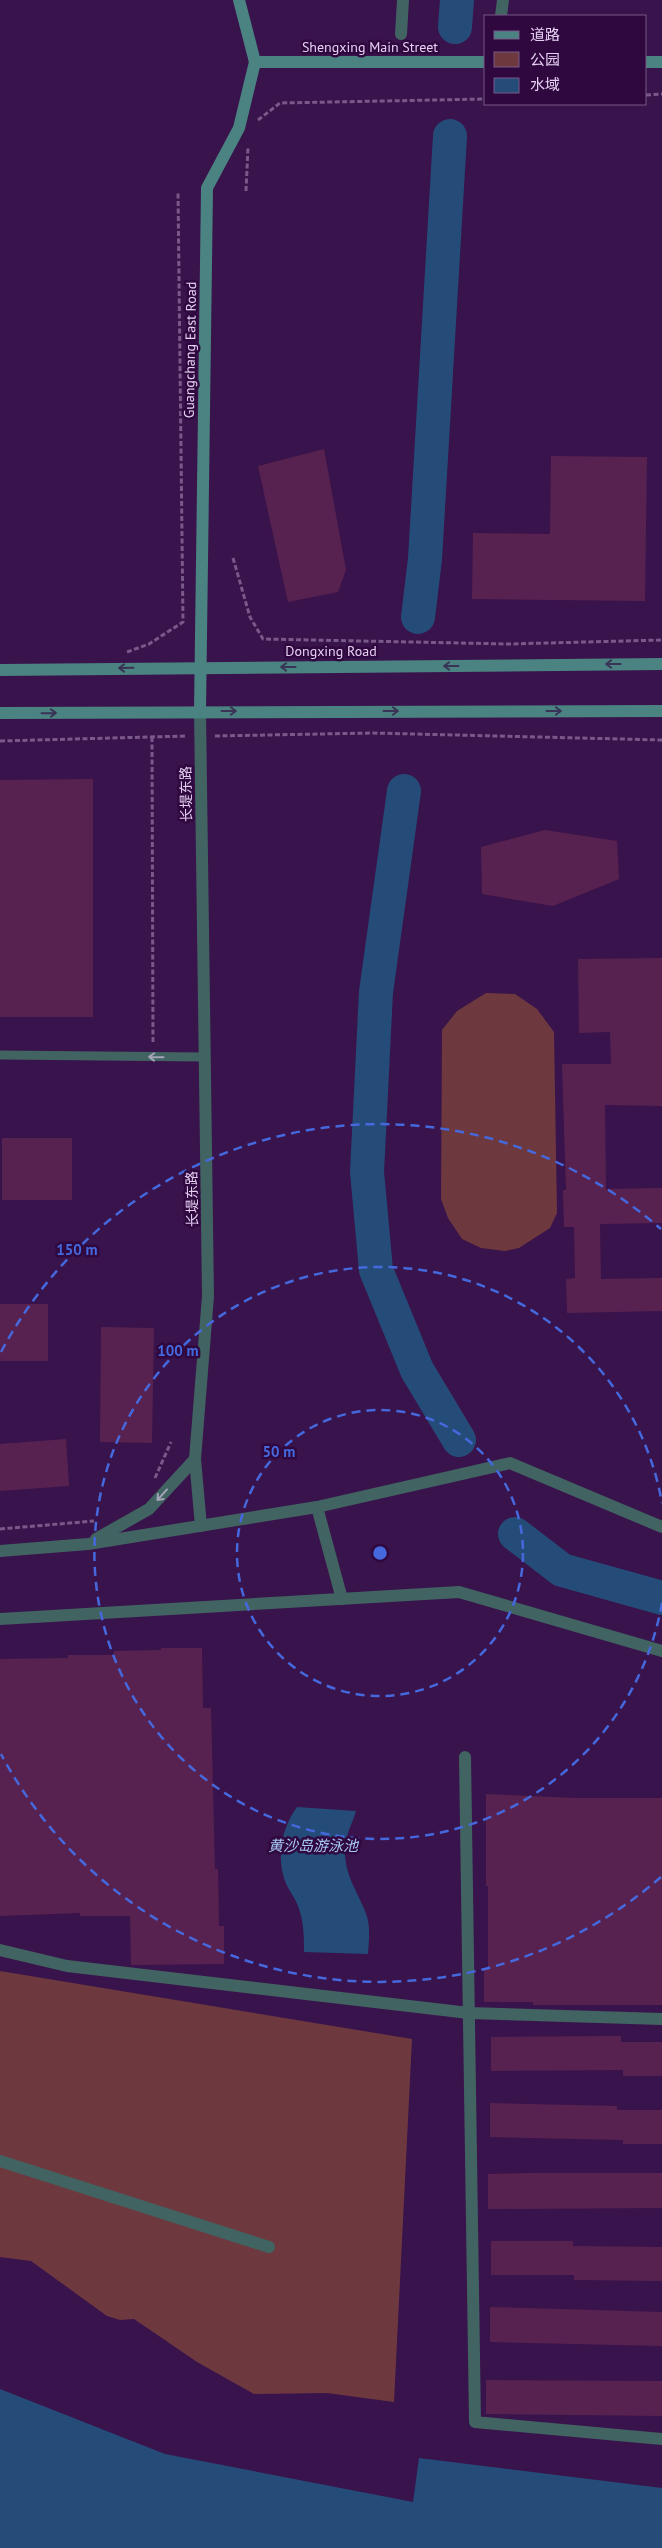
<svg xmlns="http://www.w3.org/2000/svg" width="662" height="2548" font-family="'PT Sans','Noto Sans SC',sans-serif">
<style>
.green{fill:#6d393f}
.water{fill:#254c78}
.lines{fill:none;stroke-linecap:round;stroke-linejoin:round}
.river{stroke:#254c78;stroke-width:34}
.building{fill:#582250}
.path{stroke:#795989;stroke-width:3;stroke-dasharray:5 2.5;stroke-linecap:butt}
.lane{stroke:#416362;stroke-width:9}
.street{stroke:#416362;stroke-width:12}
.secondary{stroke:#4b8382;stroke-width:12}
.oneway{stroke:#393356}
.oneway2{stroke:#a3a4b8}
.ring{fill:none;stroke:#4568dd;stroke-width:2.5;stroke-dasharray:9 6}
.labels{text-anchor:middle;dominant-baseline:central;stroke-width:5;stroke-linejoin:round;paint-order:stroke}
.street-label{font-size:14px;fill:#e5d0f2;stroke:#2f083f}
.water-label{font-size:15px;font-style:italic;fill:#a7caf4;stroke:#2f083f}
.centre{fill:#4568dd;stroke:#2f083f;stroke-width:2.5}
.ring-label{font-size:15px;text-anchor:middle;font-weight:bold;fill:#4568dd;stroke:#2f083f;stroke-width:5;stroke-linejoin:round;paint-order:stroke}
</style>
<rect width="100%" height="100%" fill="#39134b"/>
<!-- green -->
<g class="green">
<polygon points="486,993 515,994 537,1009 554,1032 557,1213 550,1228 519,1248 505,1251 481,1248 462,1239 448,1218 441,1199 442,1030 457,1011"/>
<polygon points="0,1971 412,2039 394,2402 327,2393 254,2394 197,2362 134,2319 120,2320 107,2316 31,2261 0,2257"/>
</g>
<!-- water -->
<g class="water">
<path d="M297 1807 356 1811C352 1825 344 1837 345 1852 345 1875 357 1891 365 1911 371 1925 369 1939 368 1954L304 1952C304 1938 304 1923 299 1909 296 1898 287 1889 284 1878 277 1853 282 1828 297 1807Z"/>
<polygon points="0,2389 165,2454 413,2502 419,2458 662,2488 662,2548 0,2548"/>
</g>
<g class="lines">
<!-- river -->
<g class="river">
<polyline points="455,27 457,0"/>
<polyline points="418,617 425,559 450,136"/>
<polyline points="404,791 376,992 367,1172 376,1270 417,1370 459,1440"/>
<polyline points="515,1534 562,1570 662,1598"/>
</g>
</g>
<!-- building -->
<g class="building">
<polygon points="324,449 346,570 338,592 288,602 258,466"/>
<polygon points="551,456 647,457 645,601 472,599 473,533 550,534"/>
<polygon points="93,779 93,1017 0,1017 0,780"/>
<polygon points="545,830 617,841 619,879 553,906 482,894 481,847"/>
<polygon points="662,958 662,1106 605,1105 606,1189 662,1188 662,1223 600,1224 601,1279 662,1278 662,1311 567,1313 566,1279 575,1278 574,1227 564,1227 563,1190 566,1190 562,1064 611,1064 610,1032 579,1033 578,959"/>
<rect x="2" y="1138" width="70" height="62"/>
<rect x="0" y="1304" width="48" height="57"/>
<polygon points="101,1327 154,1328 152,1443 100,1442"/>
<polygon points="66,1439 69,1486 0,1491 0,1444"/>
<polygon points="161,1648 202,1648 203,1708 211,1708 215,1869 218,1869 219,1926 224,1926 224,1964 131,1965 130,1916 80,1916 80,1913 0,1916 0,1659 68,1658 68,1655 114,1655 114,1651 161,1650"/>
<polygon points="486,1794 574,1798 662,1798 662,2005 533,2005 533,2002 484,2002 484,1968 488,1968 488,1886 486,1886"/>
<polygon points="621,2036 621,2042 662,2042 662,2076 623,2076 623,2070 491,2071 491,2037"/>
<polygon points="490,2103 617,2106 617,2110 662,2110 662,2144 623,2144 623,2140 490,2137"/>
<polygon points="534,2173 662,2173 662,2208 488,2209 488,2174"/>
<polygon points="491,2241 573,2241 573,2246 662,2247 662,2281 574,2280 574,2275 491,2275"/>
<polygon points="490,2307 662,2312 662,2346 490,2342"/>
<polygon points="486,2380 662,2381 662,2416 486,2414"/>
</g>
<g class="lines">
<!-- path -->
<g class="path">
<polyline points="646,95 662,94"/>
<polyline points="258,120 280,103 486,99"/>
<polyline points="246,191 248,147"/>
<polyline points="233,558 250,617 263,639 509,644 662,640"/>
<polyline points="127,652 149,644 183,622 178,191"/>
<polyline points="215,736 372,733 662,740"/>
<polyline points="152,737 153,1044"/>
<polyline points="0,741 187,736"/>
<polyline points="155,1478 171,1442"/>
<polyline points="0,1529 94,1521"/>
</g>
<!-- lane -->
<polyline class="lane" points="0,1055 205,1057"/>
<!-- street -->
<g class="street">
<polyline points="501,16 503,0"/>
<polyline points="401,34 403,0"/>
<polyline points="200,711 208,1296 195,1459 201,1526"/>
<polyline points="317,1507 342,1599"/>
<polyline points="96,1539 149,1509 195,1459"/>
<polyline points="0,1551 88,1544 317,1507 510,1463 662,1527"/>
<polyline points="0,1619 459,1592 662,1651"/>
<polyline points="465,1757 475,2422 662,2439"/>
<polyline points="0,1950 67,1966 469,2013 662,2019"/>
<polyline points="0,2161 269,2247"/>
</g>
<!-- secondary -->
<g class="secondary">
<polyline points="255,62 486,62"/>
<polyline points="646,62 662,62"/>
<polyline points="0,670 662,664"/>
<polyline points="200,711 207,188 239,128 255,62 239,0"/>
<polyline points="0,713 662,711"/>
</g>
</g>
<!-- one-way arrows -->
<defs><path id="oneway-shaft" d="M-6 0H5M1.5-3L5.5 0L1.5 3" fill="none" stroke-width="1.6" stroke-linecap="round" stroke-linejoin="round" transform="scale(1.25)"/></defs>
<g class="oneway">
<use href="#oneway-shaft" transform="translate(613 664) rotate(180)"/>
<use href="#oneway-shaft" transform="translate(451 666) rotate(180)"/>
<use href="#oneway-shaft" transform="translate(288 667) rotate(180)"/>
<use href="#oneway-shaft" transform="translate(126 668) rotate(179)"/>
<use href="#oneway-shaft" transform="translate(229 711)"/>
<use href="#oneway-shaft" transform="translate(391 711)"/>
<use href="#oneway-shaft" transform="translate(554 711)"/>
<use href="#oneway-shaft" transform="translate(49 713) rotate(-1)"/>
</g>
<g class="oneway2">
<use href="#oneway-shaft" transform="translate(156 1057) rotate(-179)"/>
<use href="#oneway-shaft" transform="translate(162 1495) rotate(132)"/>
</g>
<!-- distance rings -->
<g class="ring">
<circle cx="380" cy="1553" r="143"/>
<path d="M662 1603A286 286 0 1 1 662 1503"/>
<path d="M661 1877A429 429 0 0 1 1 1754M1 1352A429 429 0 0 1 661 1229"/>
</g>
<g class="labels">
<!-- street labels -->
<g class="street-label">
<text x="370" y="47">Shengxing Main Street</text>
<text transform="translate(190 350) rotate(-89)">Guangchang East Road</text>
<text x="331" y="651">Dongxing Road</text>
<text transform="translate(186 794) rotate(-91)">长堤东路</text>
<text transform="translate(192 1199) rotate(-91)">长堤东路</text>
</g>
<!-- water labels -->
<g class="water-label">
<text x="313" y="1845">黄沙岛游泳池</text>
</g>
</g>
<circle cx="380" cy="1553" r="8" class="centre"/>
<g class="ring-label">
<text x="77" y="1255">150 m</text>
<text x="178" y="1356">100 m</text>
<text x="279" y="1457">50 m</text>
</g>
<!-- legend -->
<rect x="484" y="15" width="162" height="90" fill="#2f083f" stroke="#785887"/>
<rect x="494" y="31" width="25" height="8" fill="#4b8382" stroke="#785887"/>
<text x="530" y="40" font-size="15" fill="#e5d0f2">道路</text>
<rect x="494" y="52" width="25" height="15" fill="#6d393f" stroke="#785887"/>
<text x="530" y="65" font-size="15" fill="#e5d0f2">公园</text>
<rect x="494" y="78" width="25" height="15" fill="#254c78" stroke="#785887"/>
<text x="530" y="90" font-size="15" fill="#e5d0f2">水域</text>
</svg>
